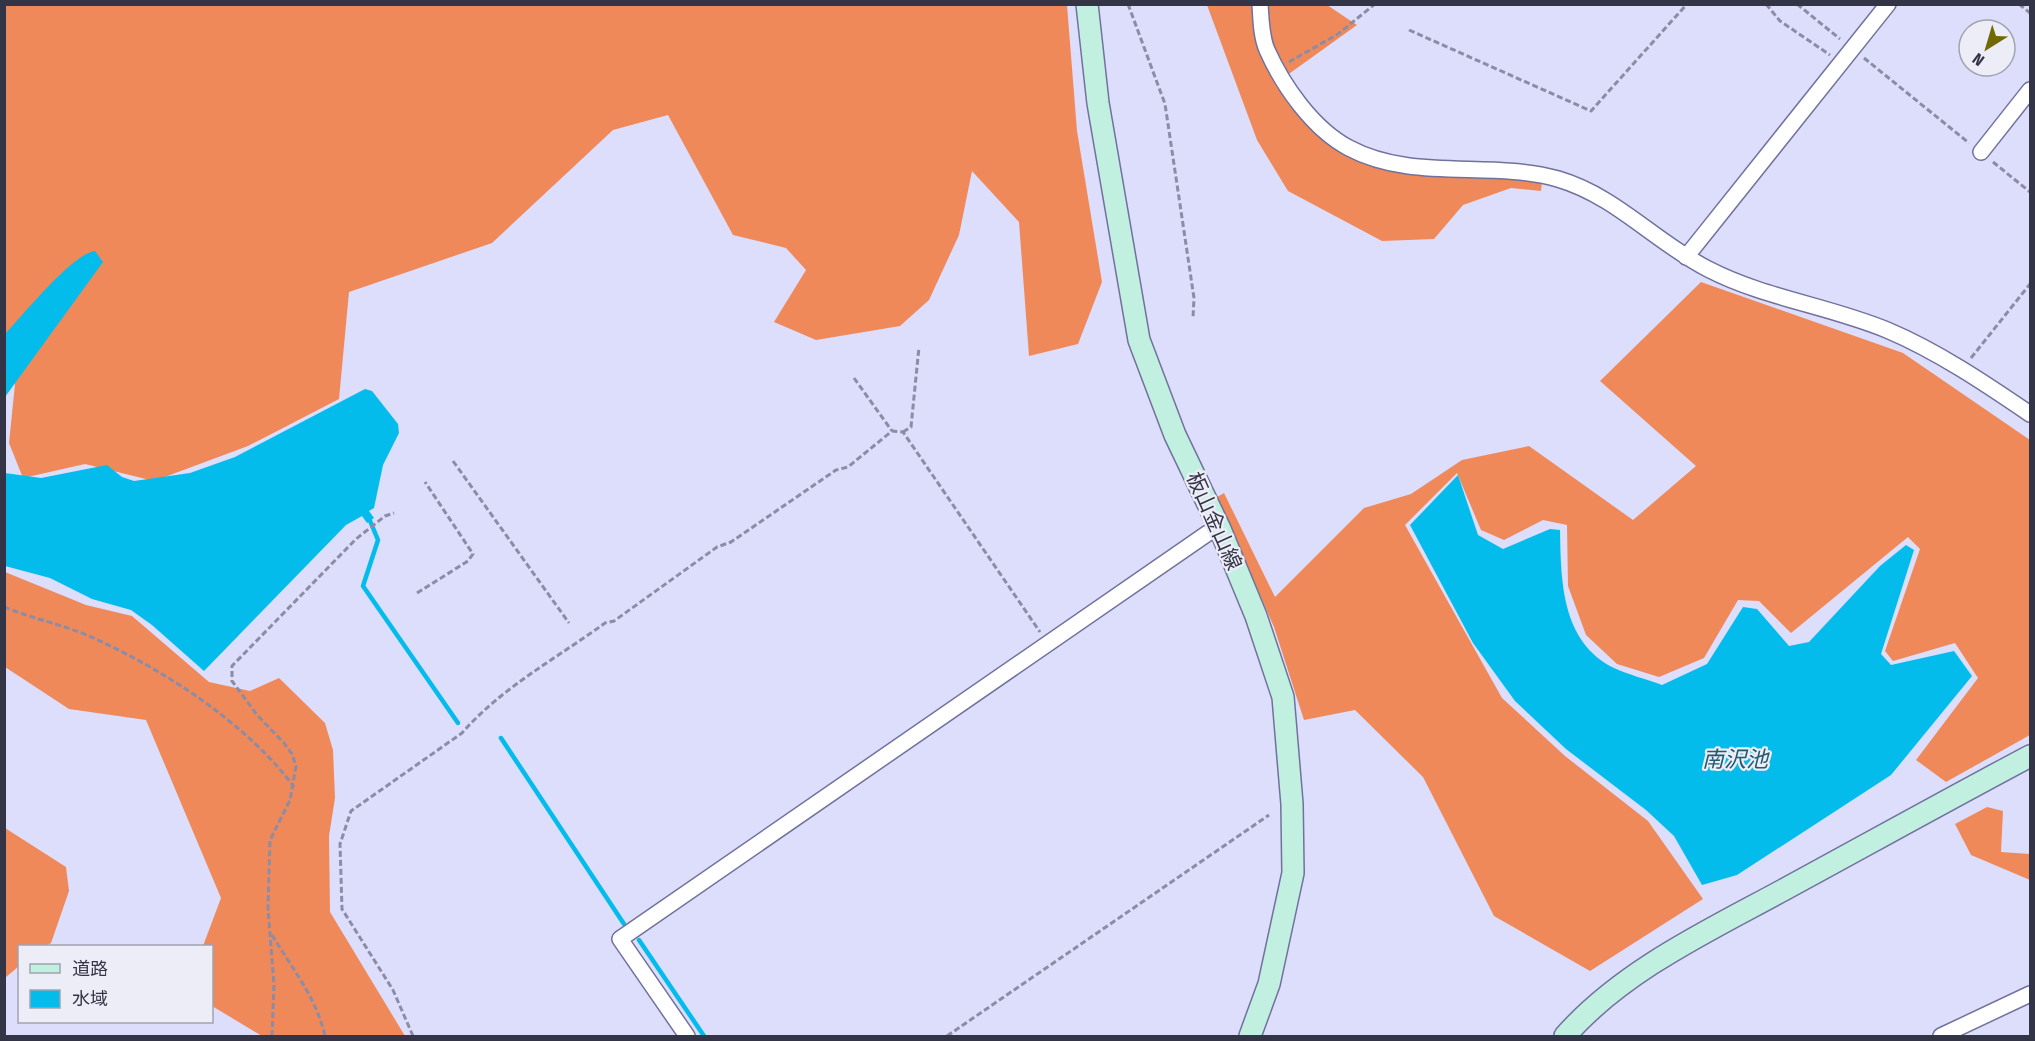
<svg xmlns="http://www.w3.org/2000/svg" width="2035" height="1041" font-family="'Fira Sans Condensed','Noto Sans JP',sans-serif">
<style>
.forest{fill:#ef895a}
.water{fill:#04bcec}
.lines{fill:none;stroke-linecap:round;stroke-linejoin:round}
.stream{stroke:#04bcec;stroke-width:4.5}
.street-casing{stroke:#71719e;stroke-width:18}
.secondary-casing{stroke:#71719e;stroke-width:24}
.path{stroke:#8c8ca5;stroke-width:3;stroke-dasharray:6 3;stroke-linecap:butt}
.street{stroke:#fff;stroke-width:15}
.secondary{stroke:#c2f0e0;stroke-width:21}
.labels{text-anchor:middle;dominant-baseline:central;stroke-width:4.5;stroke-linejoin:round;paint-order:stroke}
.street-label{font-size:21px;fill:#343447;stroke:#ecedf7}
.water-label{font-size:22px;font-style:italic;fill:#215b6f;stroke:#ecedf7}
</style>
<rect width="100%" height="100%" fill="#ddddfc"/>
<!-- forest -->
<g class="forest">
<polygon points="5,5 1067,5 1077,131 1102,282 1078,344 1029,356 1019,222 972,171 959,235 929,300 900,326 816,340 774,322 806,270 786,248 733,235 668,115 613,130 492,243 349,292 339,399 248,446 154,481 85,464 23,478 9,443 15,384 5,386"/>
<polygon points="1207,5 1327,5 1357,25 1279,81 1365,162 1505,174 1542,182 1541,191 1511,188 1463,205 1434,239 1382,241 1288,191 1257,140"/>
<polygon points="1701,282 1903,353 2030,440 2030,735 1946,782 1916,760 1978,678 1955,643 1893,661 1885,651 1920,549 1908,537 1791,633 1759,601 1738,600 1704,658 1659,677 1617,664 1586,635 1568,586 1567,525 1543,520 1504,540 1481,530 1457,473 1405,525 1502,698 1565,756 1648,821 1703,899 1590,971 1494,916 1423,777 1355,710 1304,720 1274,627 1217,497 1224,493 1275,597 1364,508 1411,494 1462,460 1529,446 1633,520 1696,466 1600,381"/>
<polygon points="5,572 86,605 132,616 209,682 250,691 279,678 325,723 333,750 335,798 329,836 330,912 405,1036 262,1036 212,1006 212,946 203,946 221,898 146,720 69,709 5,667"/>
<polygon points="1987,807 2003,811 2001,852 2030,854 2030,880 1971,855 1955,824"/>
<polygon points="5,828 66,867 69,891 51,943 46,946 20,946 19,966 5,978"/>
</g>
<!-- water -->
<g class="water">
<path d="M95 251 103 262 5 397V334C23 315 72 254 95 251Z"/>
<polygon points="365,389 372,391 398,424 399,433 383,465 374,508 369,511 374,518 367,523 362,516 346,525 204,671 152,625 131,610 92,599 50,578 5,566 5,473 41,478 107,465 122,477 134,481 190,473 235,457"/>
<path d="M1458 475 1478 535 1503 549 1550 529 1560 530C1561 580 1561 642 1614 668 1629 675 1646 679 1662 685L1707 664 1743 607 1757 609 1789 646 1809 642 1880 566 1906 545 1914 550 1881 654 1891 665 1954 651 1972 676 1891 775 1737 875 1702 885 1674 836 1646 810 1566 749 1515 701 1473 643 1410 525Z"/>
</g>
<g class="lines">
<!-- stream -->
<g class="stream">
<polyline points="368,516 378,540 363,586 458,723"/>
<polyline points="501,738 624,924"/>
<polyline points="639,940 704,1036"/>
</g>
<!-- street casing -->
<g class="street-casing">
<g id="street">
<path d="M1260 4C1261 19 1261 36 1267 50 1283 86 1313 129 1349 148 1413 182 1490 160 1558 179 1616 196 1655 242 1708 269 1764 298 1829 306 1887 330 1937 351 1986 384 2030 414"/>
<polyline points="1981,152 2030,90"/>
<polyline points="1686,257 1888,4"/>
<polyline points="687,1036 620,939 1208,533 1220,529"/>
<polyline points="1941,1036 2030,994"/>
</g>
</g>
<!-- secondary casing -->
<g class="secondary-casing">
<g id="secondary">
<polyline points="1087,4 1098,103 1139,340 1175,435 1220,529 1256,616 1283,697 1292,804 1293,873 1269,984 1250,1036"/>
<path d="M1565 1036C1623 970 1710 930 1787 888 1868 844 1949 799 2030 756"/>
</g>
</g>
<!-- path -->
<g class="path">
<polyline points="1128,4 1165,104 1194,298 1193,318"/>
<polyline points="1766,4 1780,21 1830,55"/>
<polyline points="1797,4 1840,39"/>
<polyline points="2019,4 2030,13"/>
<polyline points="1409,30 1591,111 1687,4"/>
<polyline points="1864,58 1969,143"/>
<polyline points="1289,62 1338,34 1375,4"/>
<polyline points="1993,162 2030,192"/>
<polyline points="1971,358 2030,284"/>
<polyline points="854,378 892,431"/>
<polyline points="903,432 911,427 919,347"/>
<polyline points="453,461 569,623"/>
<polyline points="417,593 468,561 473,554 425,482"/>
<path d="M4 607C36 620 70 626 100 641 169 673 249 726 294 787"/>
<path d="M272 935C292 968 317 999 325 1036"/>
<polyline points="272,1036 274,985 268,908 270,840 290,800 296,766 292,754 284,743 257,715 232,681 232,666 356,539 385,516 394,513"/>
<path d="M413 1036 393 990 342 909 340 844 351 811 462 733C501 688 557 658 605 623L614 621 717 547 731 542 836 470 848 467 892 431 903 432 1040 632"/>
<polyline points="947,1036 1269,815"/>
</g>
<!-- street -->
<use href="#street" class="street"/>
<!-- secondary -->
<use href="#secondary" class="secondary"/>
</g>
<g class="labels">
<!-- street labels -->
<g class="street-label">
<text transform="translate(1214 521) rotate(66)">板山金山線</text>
</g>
<!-- water labels -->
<g class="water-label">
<text x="1735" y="759">南沢池</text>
</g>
</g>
<!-- border -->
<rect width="2035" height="1041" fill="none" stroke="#343447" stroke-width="12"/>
<!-- legend -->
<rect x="18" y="945" width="195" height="78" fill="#ecedf7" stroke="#a2a3b1" stroke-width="1.5"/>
<rect x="30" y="964" width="30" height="9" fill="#c2f0e0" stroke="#a2a3b1" stroke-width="1.5"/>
<text x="72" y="975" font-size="18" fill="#343447">道路</text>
<rect x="30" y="990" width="30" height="18" fill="#04bcec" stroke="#a2a3b1" stroke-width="1.5"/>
<text x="72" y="1005" font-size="18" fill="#343447">水域</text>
<!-- north arrow -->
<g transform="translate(1987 48) rotate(217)"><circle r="28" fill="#ecedf7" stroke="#a2a3b1" stroke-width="1.5"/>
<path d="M0-4.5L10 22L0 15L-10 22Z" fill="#716902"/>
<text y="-9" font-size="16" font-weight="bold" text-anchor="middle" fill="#343447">N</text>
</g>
</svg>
